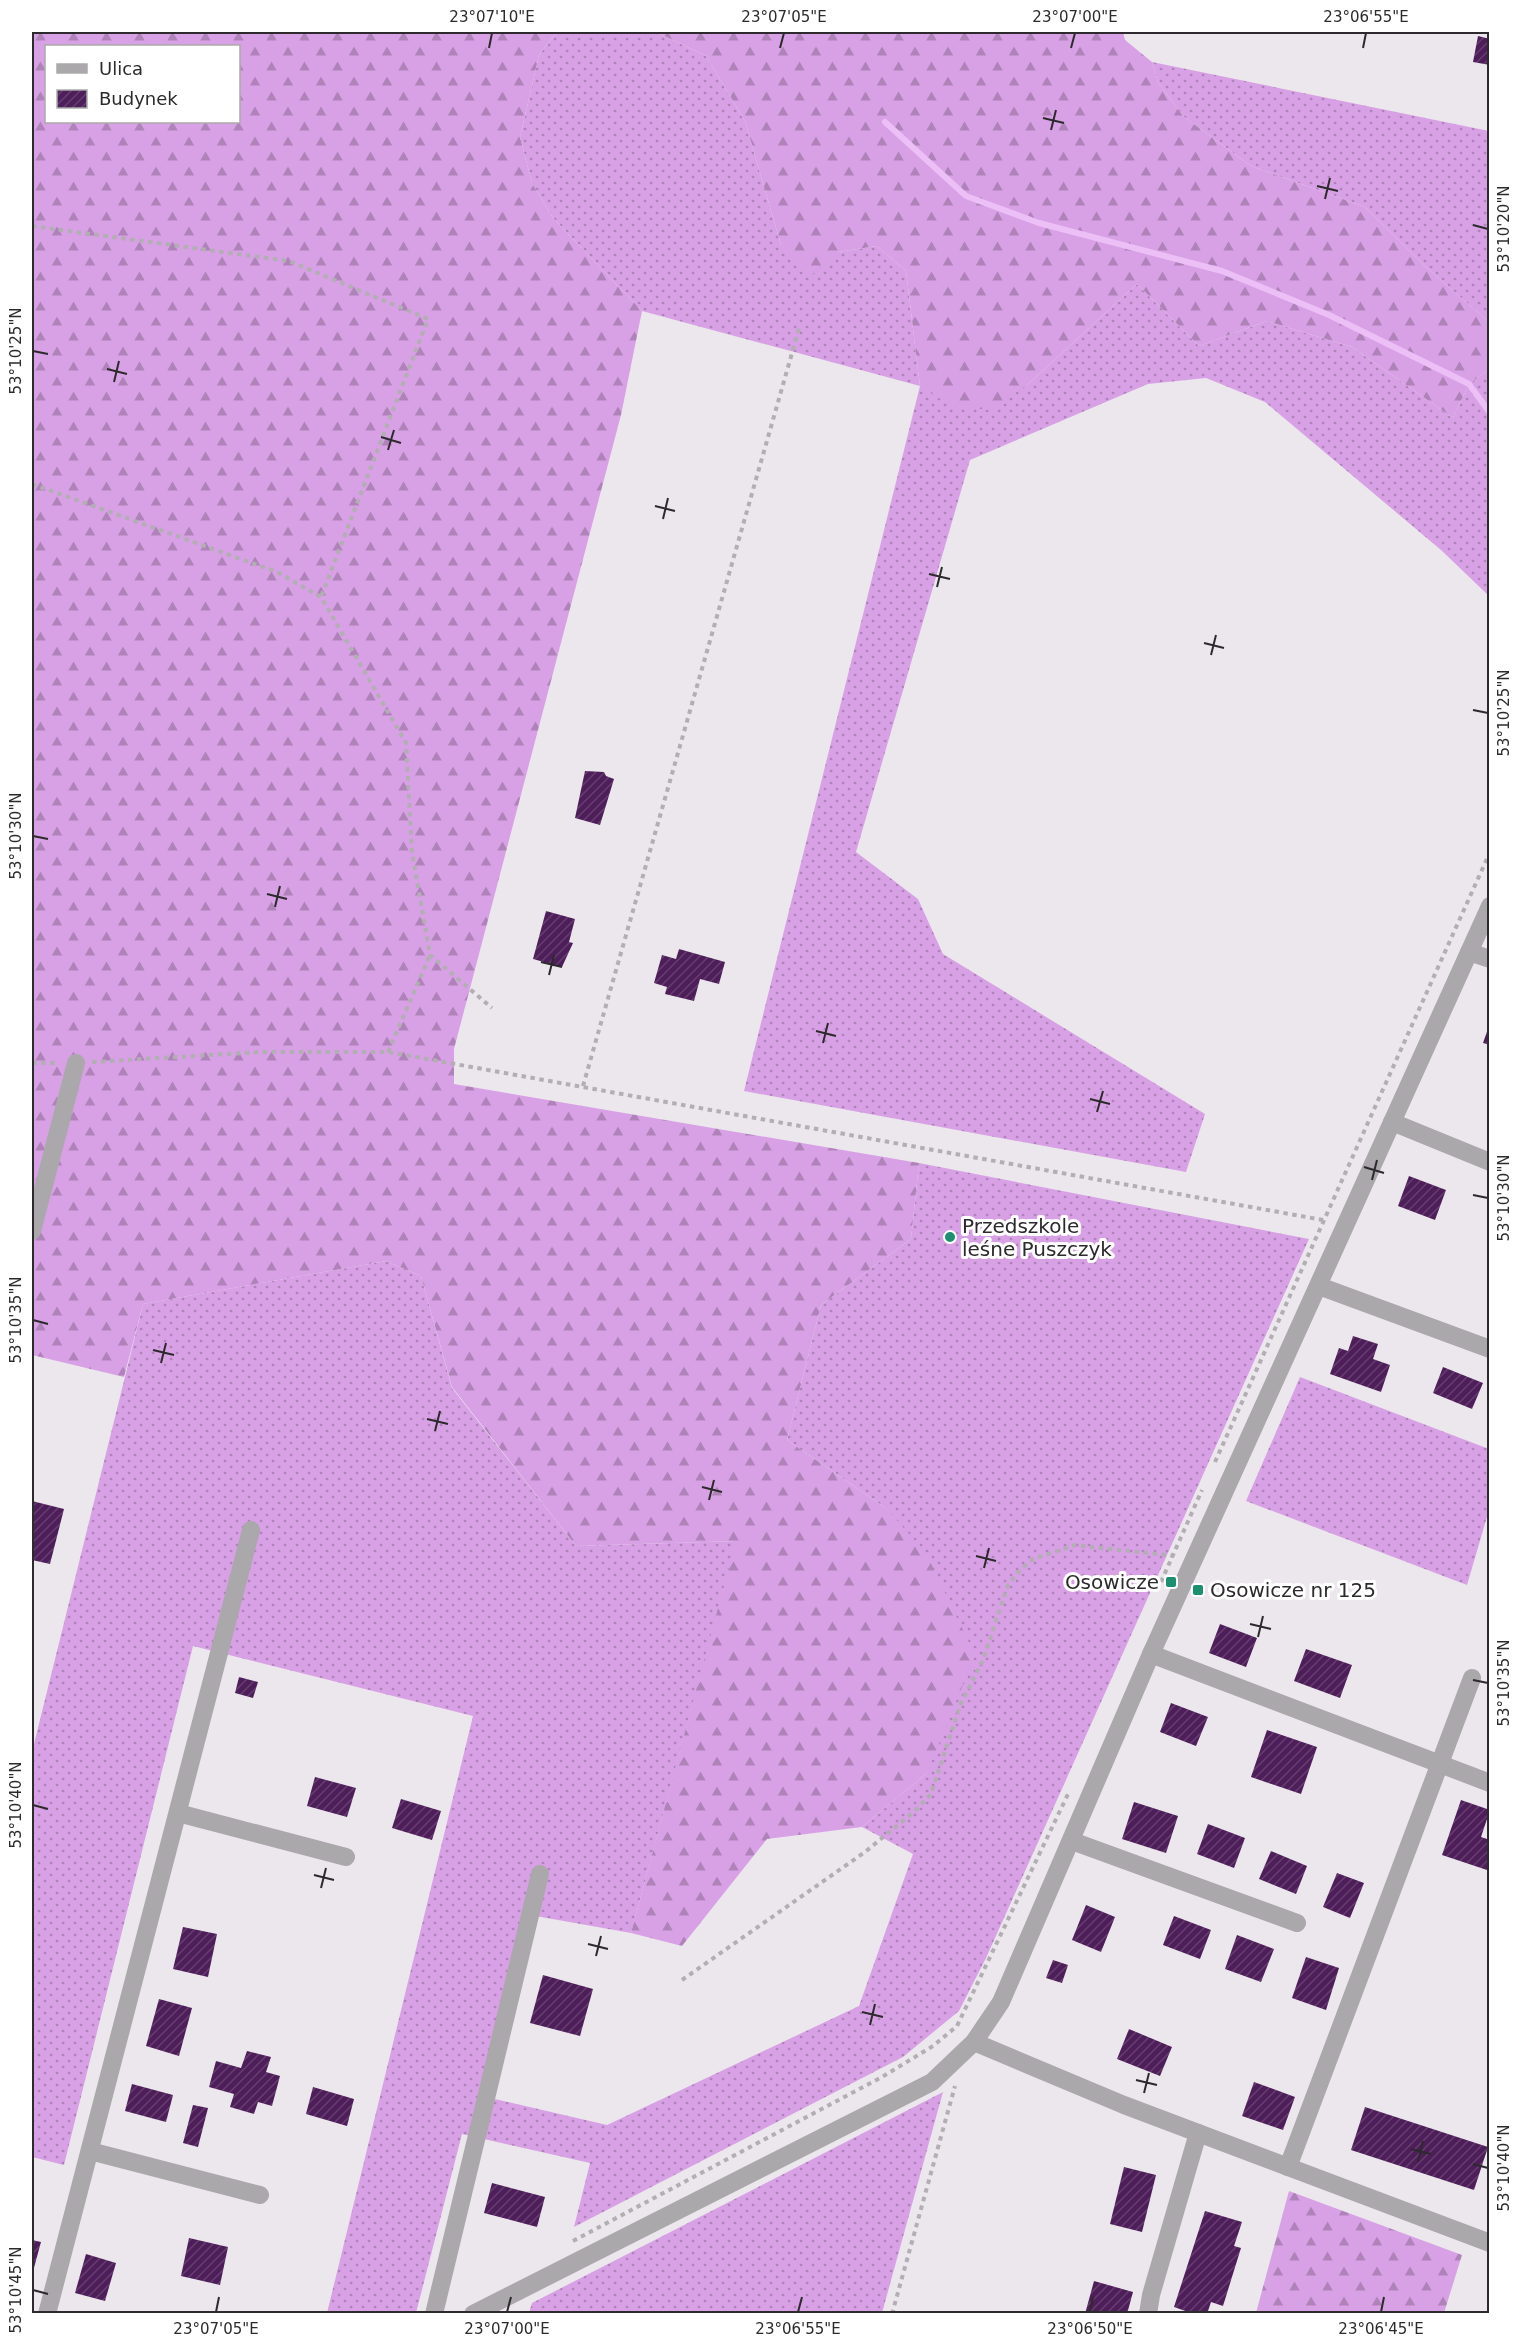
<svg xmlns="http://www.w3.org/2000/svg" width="1521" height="2345" font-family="'DejaVu Sans',sans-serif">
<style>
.grass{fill:url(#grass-dots)}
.forest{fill:url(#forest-firs);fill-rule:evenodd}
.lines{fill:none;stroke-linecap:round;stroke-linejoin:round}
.stream{stroke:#ecbff7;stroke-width:6}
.building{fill:url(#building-hatch)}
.path{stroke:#b2aeb3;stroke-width:4;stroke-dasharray:4.5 4.5;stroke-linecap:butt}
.minor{stroke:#aaa8aa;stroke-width:18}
.ticks{fill:none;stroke:#2c2a2c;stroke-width:2}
.poi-dot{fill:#1c8f70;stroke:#fff;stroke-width:2}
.labels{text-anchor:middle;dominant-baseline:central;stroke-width:6;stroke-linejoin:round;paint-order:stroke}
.poi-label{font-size:20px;fill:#2c2a2c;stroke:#fff;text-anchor:start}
.neatline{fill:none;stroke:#2c2a2c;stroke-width:2}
.ticks-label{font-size:15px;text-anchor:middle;fill:#2c2a2c}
</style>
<defs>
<pattern id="grass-dots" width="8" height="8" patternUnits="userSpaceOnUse" patternTransform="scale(1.5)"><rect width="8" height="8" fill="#d8a1e5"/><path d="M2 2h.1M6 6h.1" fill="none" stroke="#af83ba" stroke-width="1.8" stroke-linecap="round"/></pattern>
<pattern id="forest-firs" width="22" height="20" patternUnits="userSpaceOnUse" patternTransform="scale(1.5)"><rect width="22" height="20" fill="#d8a1e5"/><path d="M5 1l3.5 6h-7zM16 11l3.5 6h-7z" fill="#af83ba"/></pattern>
<pattern id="building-hatch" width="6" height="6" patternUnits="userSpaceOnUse" patternTransform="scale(1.5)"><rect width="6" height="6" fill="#4e1e5a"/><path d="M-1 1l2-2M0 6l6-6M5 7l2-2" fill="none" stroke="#653e6e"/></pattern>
</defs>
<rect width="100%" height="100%" fill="#ece7ed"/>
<!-- grass -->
<g class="grass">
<polygon points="557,32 656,32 706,56 745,121 781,245 838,252 877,246 906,271 920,386 1027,385 1137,284 1199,346 1267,321 1352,347 1453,418 1469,384 1489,369 1489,596 1441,550 1265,402 1206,378 1148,384 970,460 856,852 918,899 943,954 1205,1114 1186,1172 744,1091 920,386 642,311 553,218 532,183 520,137 539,55"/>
<polygon points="1152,62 1489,131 1489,322 1426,267 1365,207 1251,166 1183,116 1158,82"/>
<polygon points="919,1163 1309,1239 986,1958 959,2011 903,2057 574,2227 590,2163 462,2134 416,2313 327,2313 473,1716 193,1646 64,2165 32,2157 32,1752 143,1304 386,1261 421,1276 452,1388 576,1546 737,1541 631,1933 530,1915 486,2097 607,2125 859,2006 913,1854 862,1827 927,1773 887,1509 787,1440 821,1305 911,1239"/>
<polygon points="1300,1377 1489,1449 1489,1510 1467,1585 1246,1501"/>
<polygon points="943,2092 882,2313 529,2313 532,2303"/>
</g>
<!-- forest -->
<g class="forest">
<path d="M32 32H557L539 55 520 137 532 183 553 218 642 311 621 415 454 1049V1084L919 1163 911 1239 821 1305 787 1440 887 1509 926 1553 975 1655 927 1773 862 1827 767 1839 682 1946 631 1933 736 1541 576 1546 452 1387 421 1276 386 1261 143 1304 124 1377 32 1355ZM46 46H238V122H46Z"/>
<polygon points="656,32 1123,32 1125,40 1152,62 1158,82 1183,116 1251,166 1365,207 1426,267 1489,322 1489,369 1469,384 1453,418 1352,347 1267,321 1199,346 1137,284 1027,385 991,410 951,406 920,386 906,271 877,246 838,252 808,278 781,245 745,121 706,56"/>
<polygon points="1289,2191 1462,2255 1444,2313 1256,2313"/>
</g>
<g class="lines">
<!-- stream -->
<polyline class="stream" points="885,122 966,196 1039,223 1222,271 1329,315 1469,384 1490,413"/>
</g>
<!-- building -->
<g class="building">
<polygon points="1478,36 1490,39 1490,65 1473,62"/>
<polygon points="585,771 604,772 606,776 614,779 600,825 575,818"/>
<polygon points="546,911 575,919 569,942 573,943 562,967 533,959"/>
<polygon points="679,949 725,962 719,984 700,979 694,1001 665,994 667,987 654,983 662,955 676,959"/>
<polygon points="1489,1026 1490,1026 1490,1045 1483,1043"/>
<polygon points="1409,1176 1446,1190 1435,1220 1398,1206"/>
<polygon points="1353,1336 1378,1344 1373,1359 1390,1365 1381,1392 1330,1374 1339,1348 1348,1351"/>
<polygon points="1443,1367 1483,1383 1472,1409 1433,1393"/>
<polygon points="32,1501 64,1509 50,1564 32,1560"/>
<polygon points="1220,1624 1257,1638 1246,1667 1209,1653"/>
<polygon points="1306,1649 1352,1665 1340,1698 1294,1681"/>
<polygon points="239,1677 258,1682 253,1698 235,1693"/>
<polygon points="1171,1703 1208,1717 1196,1746 1160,1732"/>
<polygon points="1267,1730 1317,1747 1301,1794 1251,1777"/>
<polygon points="315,1777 356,1788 347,1817 307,1806"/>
<polygon points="401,1799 441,1811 432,1840 392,1828"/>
<polygon points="1461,1800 1490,1810 1481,1837 1490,1840 1490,1871 1442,1855"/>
<polygon points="1134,1802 1178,1816 1166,1853 1122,1839"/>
<polygon points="1208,1824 1245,1838 1234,1868 1197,1854"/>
<polygon points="1271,1851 1307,1866 1296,1894 1259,1879"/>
<polygon points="1337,1873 1364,1883 1350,1918 1323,1907"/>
<polygon points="1086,1905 1115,1917 1101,1952 1072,1940"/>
<polygon points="1174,1916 1211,1930 1200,1959 1163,1945"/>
<polygon points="183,1927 217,1934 208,1977 173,1969"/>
<polygon points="1237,1935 1274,1949 1261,1982 1225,1969"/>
<polygon points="1306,1957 1339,1968 1326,2010 1292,1998"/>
<polygon points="1053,1960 1068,1965 1062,1983 1046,1978"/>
<polygon points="543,1975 593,1989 580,2036 530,2023"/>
<polygon points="159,1999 192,2008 179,2056 146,2046"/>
<polygon points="1129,2029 1172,2047 1160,2076 1117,2059"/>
<polygon points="247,2051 271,2057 266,2072 280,2076 272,2106 258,2102 254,2114 230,2107 234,2094 209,2087 216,2061 241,2068"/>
<polygon points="1254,2082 1295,2097 1283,2130 1242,2116"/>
<polygon points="132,2084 173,2095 166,2122 125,2111"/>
<polygon points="313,2087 354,2099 347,2126 306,2114"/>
<polygon points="193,2105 208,2108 198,2147 183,2143"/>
<polygon points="1365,2107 1488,2147 1474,2190 1351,2150"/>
<polygon points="1124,2167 1156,2175 1142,2232 1110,2224"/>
<polygon points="492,2183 545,2197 537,2227 484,2213"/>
<polygon points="1205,2211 1242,2222 1234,2246 1241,2248 1223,2306 1211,2302 1207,2314 1194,2314 1174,2307"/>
<polygon points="189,2238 228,2247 220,2285 181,2276"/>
<polygon points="32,2240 41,2242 32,2275"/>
<polygon points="86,2254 116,2263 105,2301 75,2293"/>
<polygon points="1094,2281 1133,2292 1127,2314 1085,2314"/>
</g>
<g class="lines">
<!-- path -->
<g class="path">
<polyline points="32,226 289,261 428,319 321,597"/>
<polyline points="32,484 277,572 321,597 406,743 412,852 430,955 492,1008"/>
<polyline points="388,1052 430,955"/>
<polyline points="92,1062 261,1052 388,1052 1323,1220"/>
<polyline points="32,1063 58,1063"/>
<polyline points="583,1086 800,325"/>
<polyline points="1215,1462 1490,852"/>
<polyline points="1161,1582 1202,1490"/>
<polyline points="682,1980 865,1852 915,1811 931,1794 961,1703 983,1660 1008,1585 1020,1570 1033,1559 1075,1545 1174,1556"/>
<polyline points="573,2241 882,2077 933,2046 957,2026 1069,1792"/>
<polyline points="892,2314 955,2086"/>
</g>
<!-- minor -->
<g class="minor">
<polyline points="1469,952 1490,959"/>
<polyline points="1392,1122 1490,1162"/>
<polyline points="32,1231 76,1063"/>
<polyline points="1319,1286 1490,1349"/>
<polyline points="1151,1654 1490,1783"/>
<polyline points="178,1813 346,1857"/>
<polyline points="1072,1841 1297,1923"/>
<polyline points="974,2042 1124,2105 1490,2243"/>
<polyline points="90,2151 260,2195"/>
<polyline points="1288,2167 1472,1678"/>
<polyline points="47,2314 251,1530"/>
<polyline points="434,2314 540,1874"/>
<polyline points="473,2314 932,2082 974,2042 1001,2002 1151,1654 1490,906"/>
<polyline points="1148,2314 1151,2295 1198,2133"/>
</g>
</g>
<!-- ticks -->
<path class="ticks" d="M489 48 492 33M780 48 784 33M1071 48 1075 33M1363 48 1366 33M1043 118 1064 123M1051 130 1056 110M1317 186 1338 191M1325 199 1330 178M1473 225 1488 229M33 351 48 354M107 369 127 374M114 382 119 361M381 437 401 443M388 450 394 430M655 506 675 511M663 519 668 498M929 574 950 579M937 587 942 567M1204 643 1224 648M1211 655 1216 635M1473 710 1488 713M33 836 48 839M267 894 287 899M275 907 280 886M541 962 562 967M549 975 554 955M816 1031 836 1036M823 1043 828 1023M1090 1099 1110 1104M1097 1112 1103 1091M1364 1167 1384 1173M1372 1180 1377 1160M1473 1195 1488 1198M33 1320 48 1324M153 1350 174 1355M161 1363 166 1343M427 1419 448 1424M435 1431 440 1411M702 1487 722 1492M709 1500 714 1480M976 1556 996 1561M984 1568 989 1548M1250 1624 1271 1629M1258 1637 1263 1616M1473 1680 1488 1683M33 1805 48 1809M314 1875 334 1880M321 1888 326 1868M588 1944 608 1949M596 1956 601 1936M862 2012 883 2017M870 2025 875 2004M1136 2080 1157 2085M1144 2093 1149 2073M1411 2149 1431 2154M1418 2162 1423 2141M1473 2164 1488 2168M33 2290 48 2294M216 2312 219 2297M507 2312 511 2297M798 2312 802 2297M1090 2312 1093 2297M1381 2312 1384 2297"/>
<!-- markers -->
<g class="poi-dot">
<circle cx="950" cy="1237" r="6"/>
<rect x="1165" y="1576" width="12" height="12" rx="3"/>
<rect x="1192" y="1584" width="12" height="12" rx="3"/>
</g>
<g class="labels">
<!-- poi labels -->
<g class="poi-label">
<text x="962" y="1226">Przedszkole<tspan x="962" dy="23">leśne Puszczyk</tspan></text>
<text x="1159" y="1582" text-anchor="end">Osowicze</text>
<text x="1210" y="1590">Osowicze nr 125</text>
</g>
</g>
<!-- border -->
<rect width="1521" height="2345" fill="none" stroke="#ffffff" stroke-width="66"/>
<!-- legend -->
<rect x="45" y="45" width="195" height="78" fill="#ffffff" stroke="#abaaab" stroke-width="1.5"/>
<rect x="57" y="64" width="30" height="9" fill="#aaa8aa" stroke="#abaaab" stroke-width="1.5"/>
<text x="99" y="75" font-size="18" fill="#2c2a2c">Ulica</text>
<rect x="57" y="90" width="30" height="18" fill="url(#building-hatch)" stroke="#abaaab" stroke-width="1.5"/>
<text x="99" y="105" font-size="18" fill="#2c2a2c">Budynek</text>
<rect x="33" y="33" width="1455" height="2279" class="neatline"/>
<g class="ticks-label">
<text x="492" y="22">23°07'10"E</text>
<text x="784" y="22">23°07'05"E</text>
<text x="1075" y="22">23°07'00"E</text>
<text x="1366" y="22">23°06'55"E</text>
<text transform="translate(1504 229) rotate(-90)" y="5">53°10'20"N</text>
<text transform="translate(16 351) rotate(-90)" y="5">53°10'25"N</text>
<text transform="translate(1504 713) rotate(-90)" y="5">53°10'25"N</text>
<text transform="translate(16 836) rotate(-90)" y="5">53°10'30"N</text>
<text transform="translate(1504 1198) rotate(-90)" y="5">53°10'30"N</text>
<text transform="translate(16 1320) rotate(-90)" y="5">53°10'35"N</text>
<text transform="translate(1504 1683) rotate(-90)" y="5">53°10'35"N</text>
<text transform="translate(16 1805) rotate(-90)" y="5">53°10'40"N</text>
<text transform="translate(1504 2168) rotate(-90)" y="5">53°10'40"N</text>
<text transform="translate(16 2290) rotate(-90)" y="5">53°10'45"N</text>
<text x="216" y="2334">23°07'05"E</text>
<text x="507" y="2334">23°07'00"E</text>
<text x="798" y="2334">23°06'55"E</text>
<text x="1090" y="2334">23°06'50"E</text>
<text x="1381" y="2334">23°06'45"E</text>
</g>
</svg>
